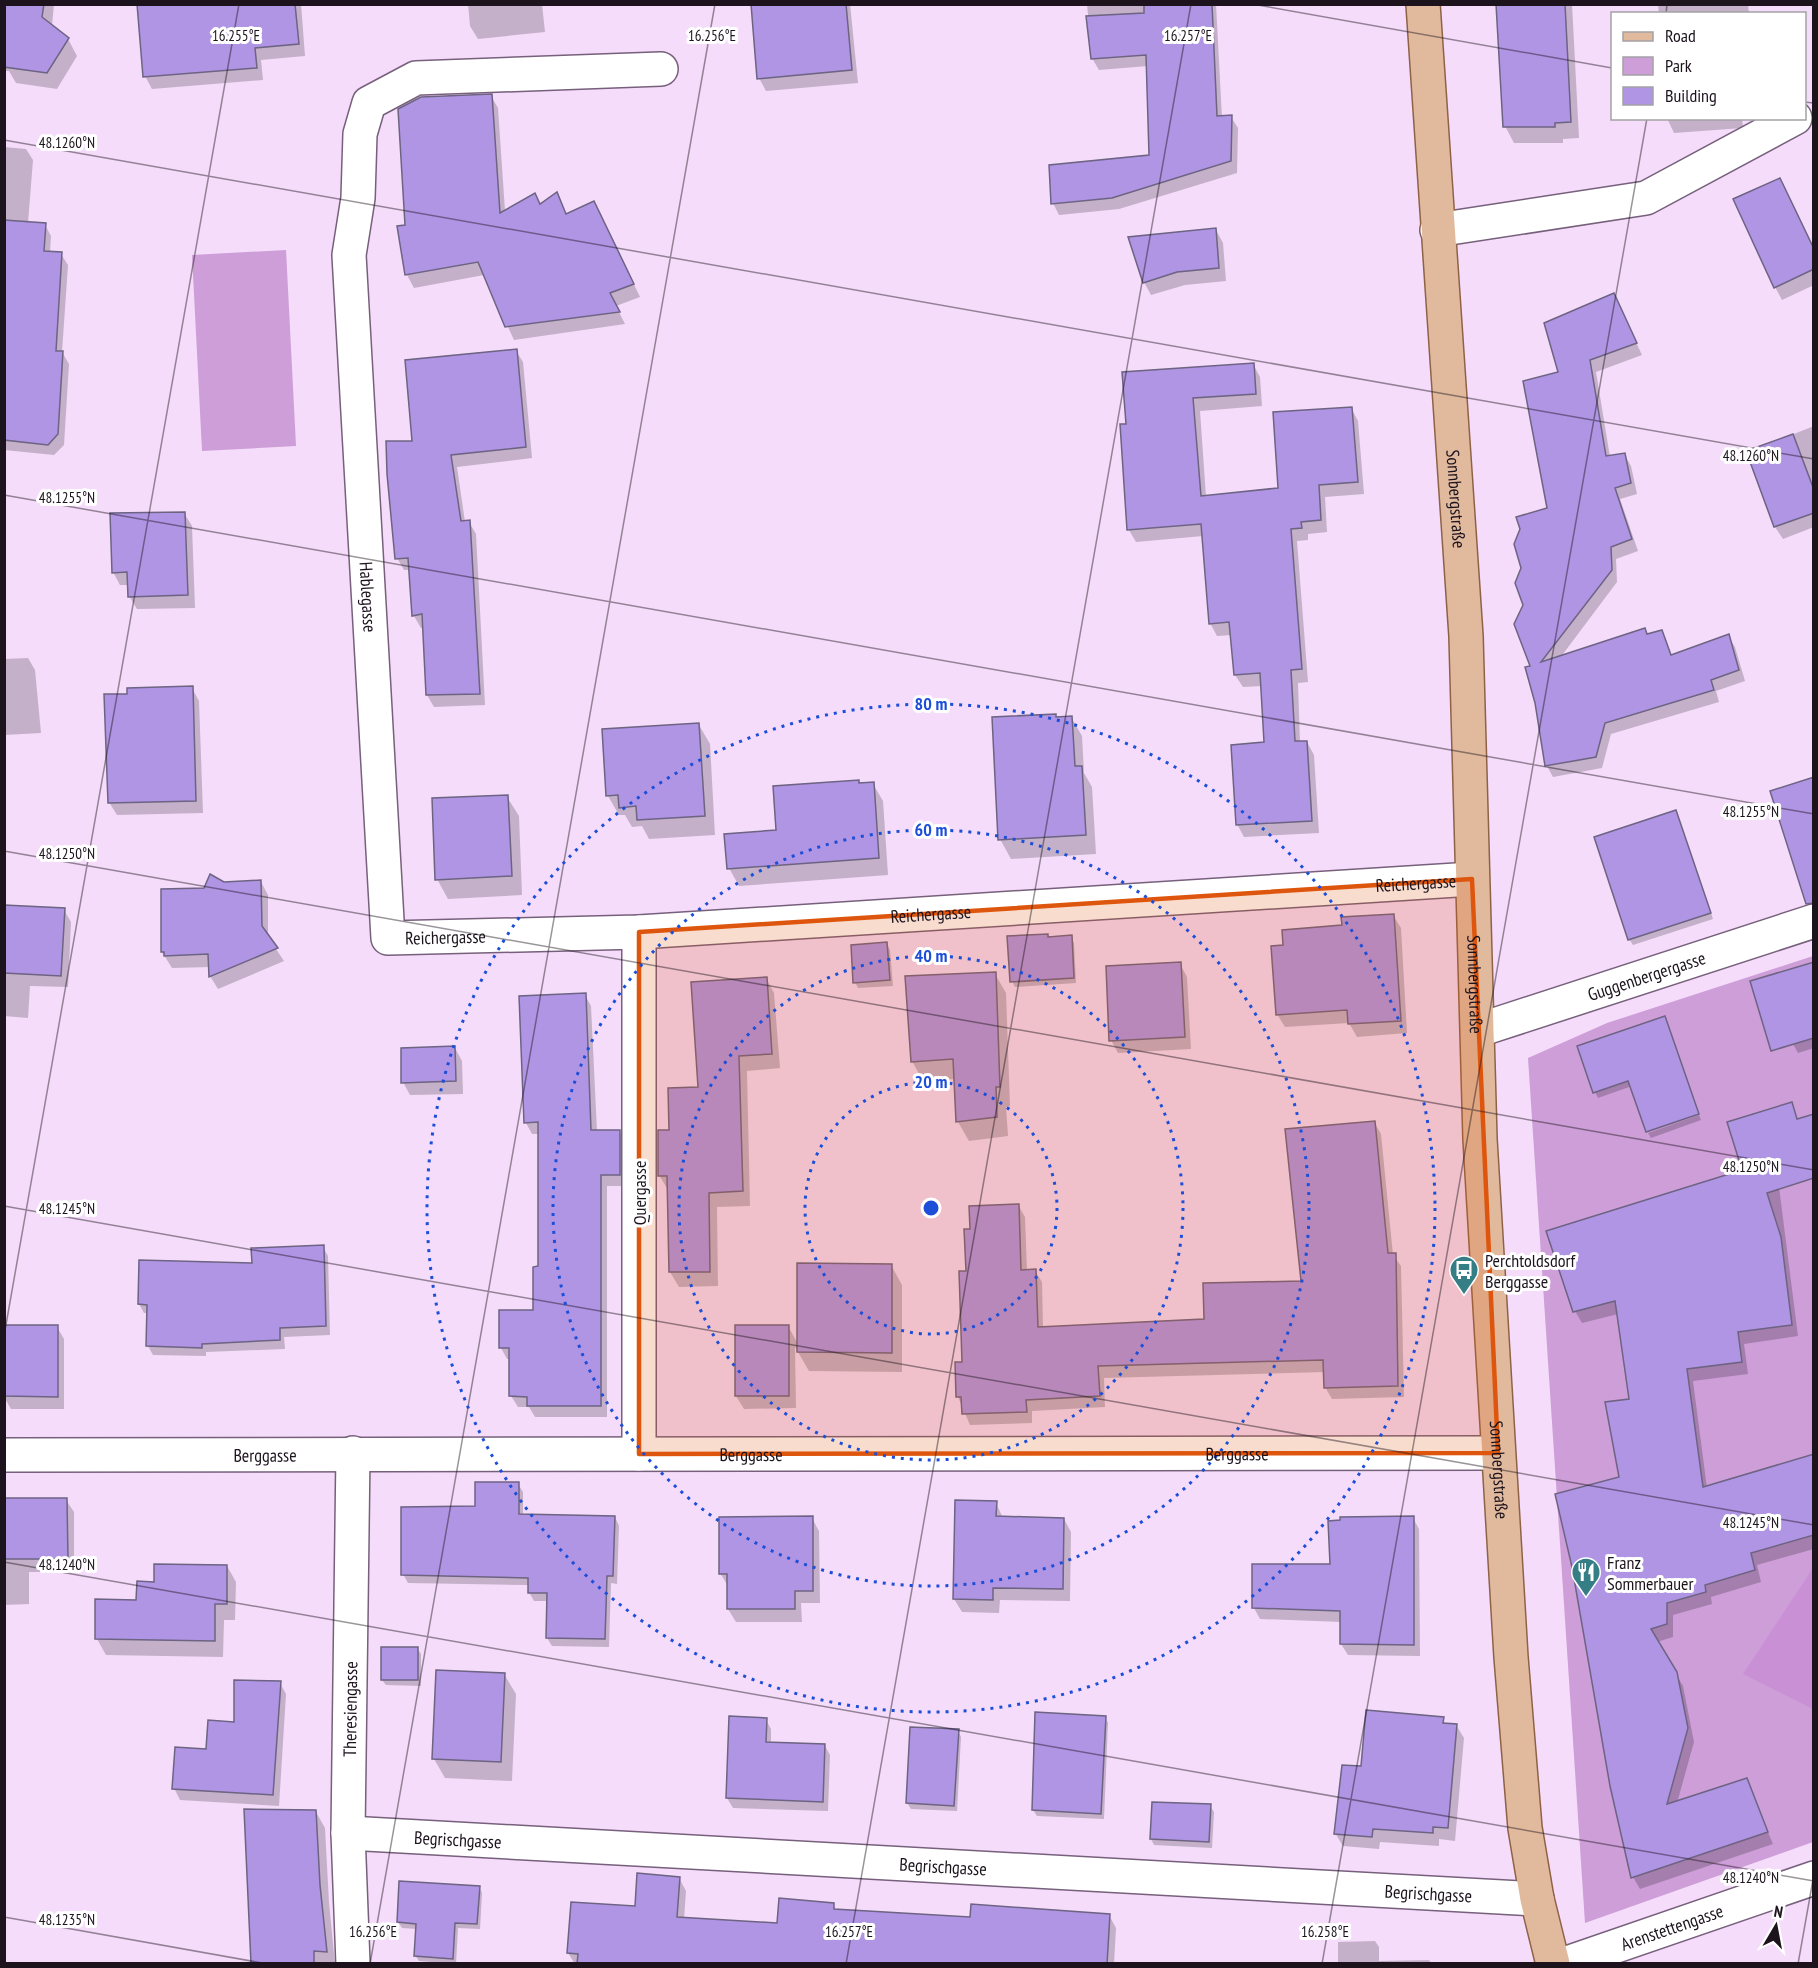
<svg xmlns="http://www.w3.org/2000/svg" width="1818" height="1968" font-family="'PT Sans Narrow',sans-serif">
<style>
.green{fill:#ce9ed8}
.forest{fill:#ca90d6}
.shadow{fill:#0003}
.building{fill:#b095e5;stroke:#6d6382;stroke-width:1.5}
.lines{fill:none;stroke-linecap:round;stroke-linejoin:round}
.minor-casing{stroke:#76607b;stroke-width:36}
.major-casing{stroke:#8f6247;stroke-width:36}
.minor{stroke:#fff;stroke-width:33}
.major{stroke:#e1ba9e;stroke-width:33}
.marked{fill:#de560d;fill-opacity:0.2;stroke:#de560d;stroke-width:4.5;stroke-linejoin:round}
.ticks{fill:none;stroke:#1c131d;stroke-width:1.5;stroke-opacity:0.45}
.ring{fill:none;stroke:#1d4ed8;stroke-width:3;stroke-dasharray:3 6}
.labels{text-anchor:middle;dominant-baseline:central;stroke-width:6;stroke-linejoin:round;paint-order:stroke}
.street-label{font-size:18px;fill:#1c131d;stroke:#fff}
.poi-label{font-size:18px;fill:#1c131d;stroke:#fff;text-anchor:start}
.ticks-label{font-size:15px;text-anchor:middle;fill:#1c131d;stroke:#fff;stroke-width:6;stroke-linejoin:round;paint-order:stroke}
.centre{fill:#1d4ed8;stroke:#fff;stroke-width:3}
.ring-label{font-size:18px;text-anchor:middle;font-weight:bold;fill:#1d4ed8;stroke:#fff;stroke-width:6;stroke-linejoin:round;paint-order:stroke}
</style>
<rect width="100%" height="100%" fill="#f5dcfa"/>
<!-- green -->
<g class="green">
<polygon points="286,250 296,446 202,451 192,255"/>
<polygon points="1813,956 1813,1842 1585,1923 1528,1058 1607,1023"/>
</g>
<!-- forest -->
<polygon class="forest" points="1813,1568 1813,1709 1743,1674"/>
<!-- shadow -->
<g class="shadow">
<polygon points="4,4 54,4 52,26 68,39 77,56 57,89 16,83 9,71 4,71"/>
<polygon points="139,4 301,4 305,56 261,60 263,80 152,89 145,76"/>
<polygon points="468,4 542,4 545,32 478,39 470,26"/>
<polygon points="752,4 850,4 858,83 766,91 759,78"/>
<polygon points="1087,4 1216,4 1222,118 1231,117 1238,128 1237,173 1119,209 1059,215 1053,203 1150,156 1148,66 1099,70 1092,58"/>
<polygon points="1496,4 1572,4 1579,138 1563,139 1563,143 1514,143 1505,126"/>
<polygon points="1658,4 1748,4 1749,14 1659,14"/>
<polygon points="491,96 498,108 505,211 540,205 556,194 567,215 601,216 640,297 616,306 625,324 514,340 484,275 414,288 407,275 399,227 407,226"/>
<polygon points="1667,118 1742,118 1743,128 1674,133"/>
<polygon points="4,147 26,149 33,160 28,223 45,225 51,236 50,253 61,254 68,265 62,352 69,364 64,445 54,455 4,450"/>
<polygon points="1780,180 1814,249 1814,285 1782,300 1775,287"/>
<polygon points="1216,230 1223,243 1226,281 1185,285 1151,295 1144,282"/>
<polygon points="1614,295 1642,355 1596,372 1610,457 1624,454 1631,466 1637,494 1620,499 1638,551 1616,559 1617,582 1560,658 1661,632 1672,656 1728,636 1735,647 1745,681 1716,691 1719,702 1611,734 1602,768 1553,777 1547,766 1524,605 1549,509 1560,373"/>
<polygon points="516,351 523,362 532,458 457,467 465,522 469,522 476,534 485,705 434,707 427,695 424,627 421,628 414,616 410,570 404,570 397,558 413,442"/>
<polygon points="1253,364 1260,377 1262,406 1200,411 1206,497 1280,489 1351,408 1358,421 1364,494 1325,497 1327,532 1308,534 1308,540 1297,541 1308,682 1298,683 1300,743 1307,742 1314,755 1319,833 1244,837 1237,824 1266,744 1262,686 1243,687 1235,675 1232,635 1217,636 1210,623 1203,536 1136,542 1129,530 1128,425"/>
<polygon points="1814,426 1814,527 1783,539 1775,527 1748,452"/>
<polygon points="184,513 192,526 195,608 137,609 129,596 129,585 120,585 113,572"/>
<polygon points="28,658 35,670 41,733 4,735 4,659"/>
<polygon points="192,688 199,701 203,813 117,815 109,802 129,695"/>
<polygon points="1055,715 1057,718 1071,717 1082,736 1084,773 1092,787 1096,854 1011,859 1000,839"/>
<polygon points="699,725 710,744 715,835 649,839 642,826 632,827 625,815 619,815 608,796"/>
<polygon points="873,784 883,801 888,875 739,886 729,868 778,832 860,785"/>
<polygon points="507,797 519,816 522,895 448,899 437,879"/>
<polygon points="1676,812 1713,919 1633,945 1629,939"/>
<polygon points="261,882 268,895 268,937 284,961 218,989 210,976 210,967 172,968 162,952 205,890 223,883"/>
<polygon points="4,906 64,910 71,922 68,987 30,986 28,1018 4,1016"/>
<polygon points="1393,915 1401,928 1407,1033 1357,1037 1349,1023 1285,1027 1277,1014 1285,946 1343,926"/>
<polygon points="1009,937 1071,937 1074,943 1076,983 1015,987 1012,981"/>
<polygon points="887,944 890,950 893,986 858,988 855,982"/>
<polygon points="1814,963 1814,1048 1798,1053 1793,1044"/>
<polygon points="1180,964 1187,977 1191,1049 1118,1053 1111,1040"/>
<polygon points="995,974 1006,993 1010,1106 1006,1107 1008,1136 969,1141 958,1122 956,1079 923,1081 912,1061"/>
<polygon points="766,978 774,993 780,1068 747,1071 750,1206 717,1207 718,1286 679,1287 670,1272 668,1190 659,1175 700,1089"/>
<polygon points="585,995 591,1006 597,1131 619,1131 626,1143 626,1186 607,1186 607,1417 535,1417 529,1407 518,1407 511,1396 510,1359 507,1359 501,1348 534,1311 540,1268 540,1134 532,1134 526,1123"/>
<polygon points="1664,1017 1632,1086 1598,1098 1595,1092"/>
<polygon points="455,1048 462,1061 463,1094 410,1095 403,1082"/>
<polygon points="1699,1115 1701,1120 1651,1138 1648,1133"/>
<polygon points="1374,1122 1381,1134 1393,1255 1401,1266 1404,1397 1332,1399 1325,1387 1325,1372 1104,1378 1105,1407 1032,1411 1032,1423 970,1425 958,1397 956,1363 964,1363 971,1230 1018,1205 1025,1217 1027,1271 1035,1271 1042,1282 1043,1328 1206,1321 1302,1282"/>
<polygon points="1771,1124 1798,1336 1744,1344 1748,1374 1693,1381 1707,1488 1814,1464 1814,1549 1757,1565 1761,1582 1711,1597 1712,1604 1673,1615 1673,1637 1657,1642 1683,1686 1694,1742 1677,1803 1746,1780 1773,1844 1640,1889 1633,1877 1621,1478 1631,1400 1618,1314 1582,1323 1575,1311 1744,1171"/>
<polygon points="323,1247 328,1256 330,1335 284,1337 285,1349 206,1352 206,1356 153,1355 148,1346 148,1313 144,1313 139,1304 253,1264"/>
<polygon points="891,1265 902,1285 902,1372 809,1371 795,1347 796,1408 744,1409 736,1396 788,1326 798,1344"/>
<polygon points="4,1326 57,1327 64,1339 64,1409 11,1409 4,1397"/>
<polygon points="518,1484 523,1492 523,1515 615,1517 619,1526 617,1584 611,1583 609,1647 552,1646 547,1638 548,1601 534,1601 529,1592 529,1585 408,1583 403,1574 477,1508"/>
<polygon points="4,1500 66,1500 74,1512 74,1572 29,1572 29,1604 4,1605"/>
<polygon points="957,1502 996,1503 1003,1518 1064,1519 1071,1532 1070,1601 1000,1600 999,1613 962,1612 954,1599"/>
<polygon points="812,1518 819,1531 820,1603 801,1603 802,1622 736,1622 728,1609 728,1586 720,1573"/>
<polygon points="1413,1518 1419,1529 1420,1656 1348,1655 1341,1644 1342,1622 1260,1619 1254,1608"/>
<polygon points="227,1566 236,1582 235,1620 224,1620 223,1657 106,1655 97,1639 97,1601 138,1601 155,1583"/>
<polygon points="417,1648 421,1654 421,1686 386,1685 382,1680"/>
<polygon points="504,1674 516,1694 512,1781 445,1778 434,1759"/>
<polygon points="280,1683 286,1694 279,1806 180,1800 174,1788 208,1750"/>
<polygon points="1105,1717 1108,1723 1104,1819 1037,1816 1033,1810"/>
<polygon points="1443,1719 1446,1725 1456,1725 1464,1738 1455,1841 1439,1839 1439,1846 1380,1842 1379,1849 1343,1846 1335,1833 1363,1768"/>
<polygon points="766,1720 771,1729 771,1744 825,1746 830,1755 828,1811 733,1808 727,1798"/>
<polygon points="958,1731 961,1737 957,1811 911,1809 907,1803"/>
<polygon points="1210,1806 1214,1812 1212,1848 1154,1845 1151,1839"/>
<polygon points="245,1810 316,1812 325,1828 329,1903 335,1964 251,1964"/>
<polygon points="679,1878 686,1891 684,1919 778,1925 833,1905 836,1910 972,1919 1109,1915 1116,1928 1114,1964 575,1964 568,1953"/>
<polygon points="479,1887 482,1893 480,1929 458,1928 456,1964 419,1961 415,1955 417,1929 402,1928 398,1922"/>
<polygon points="1375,1941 1379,1947 1379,1961 1429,1960 1432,1964 1338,1964 1338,1942"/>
</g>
<!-- building -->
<g class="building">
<polygon points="4,4 44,4 42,17 69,38 47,73 4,67"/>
<polygon points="137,4 295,4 299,44 255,48 257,68 143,77"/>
<polygon points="751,4 846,4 852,70 757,79"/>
<polygon points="1144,4 1212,4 1217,116 1232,115 1231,161 1112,198 1051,204 1049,165 1149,155 1146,55 1091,59 1086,16 1144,13"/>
<polygon points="1496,4 1565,4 1571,122 1555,123 1555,127 1503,127"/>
<polygon points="492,94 500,213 535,193 540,204 557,192 566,214 594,201 634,284 610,293 620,312 505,327 478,262 405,275 397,226 405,225 398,109 421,97"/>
<polygon points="1780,178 1814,249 1814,269 1774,288 1733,199"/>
<polygon points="4,220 46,223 44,251 62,252 56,351 63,351 58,434 48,445 4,440"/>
<polygon points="1216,228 1219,268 1177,272 1143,283 1128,237"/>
<polygon points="1614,293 1637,343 1590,360 1606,456 1625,453 1631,483 1615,488 1632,539 1611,547 1612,570 1541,662 1645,628 1647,634 1662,630 1671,655 1729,634 1739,670 1711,680 1714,690 1605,723 1596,757 1545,766 1535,703 1525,667 1530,666 1514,624 1523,605 1515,583 1521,568 1514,544 1520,529 1516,517 1547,508 1523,381 1558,372 1544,323"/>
<polygon points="517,349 526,447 451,455 461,521 470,520 480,694 426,695 422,614 412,616 408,558 395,559 387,474 386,441 412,441 405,360"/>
<polygon points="1254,363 1256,394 1193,398 1201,496 1278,488 1273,412 1352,407 1358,482 1319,485 1321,520 1301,522 1302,528 1291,529 1302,669 1291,670 1295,741 1307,741 1312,821 1236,825 1231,745 1264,742 1260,673 1234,675 1229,622 1209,624 1201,524 1127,530 1120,424 1126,424 1122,372"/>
<polygon points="1793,434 1814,490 1814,513 1774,527 1746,451"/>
<polygon points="185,512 188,595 128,597 127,572 112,573 110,513"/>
<polygon points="193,686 196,801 108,803 104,694 127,694 127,688"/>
<polygon points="1056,714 1056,717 1072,716 1075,766 1082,766 1086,835 998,840 992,717"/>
<polygon points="699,723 705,816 637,820 636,806 619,808 618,795 606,796 602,729"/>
<polygon points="1814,777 1814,903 1806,904 1770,791"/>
<polygon points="859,780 859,783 874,782 879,858 727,869 724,834 776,830 773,786"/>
<polygon points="508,795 512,876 435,880 432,798"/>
<polygon points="1676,810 1711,913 1628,940 1594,837"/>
<polygon points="210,874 224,882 261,880 262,926 278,948 209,977 208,954 164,956 164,952 161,952 161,889 204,888"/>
<polygon points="4,905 65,908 61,976 4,973"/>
<polygon points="1394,914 1401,1021 1348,1024 1347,1010 1276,1015 1271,946 1283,945 1282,930 1342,925 1341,917"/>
<polygon points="1048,934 1048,937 1072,935 1074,978 1010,982 1007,936"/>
<polygon points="887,942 890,980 853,983 851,945"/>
<polygon points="1181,962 1185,1037 1109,1041 1106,966"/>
<polygon points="1814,962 1814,1038 1771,1051 1750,981"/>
<polygon points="996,972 1000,1087 996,1087 997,1117 956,1122 953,1059 911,1062 905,976"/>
<polygon points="767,977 772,1054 739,1056 743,1191 709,1193 710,1272 669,1272 667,1176 658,1176 658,1130 669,1130 668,1088 698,1087 691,982"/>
<polygon points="586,993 591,1130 620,1130 620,1175 601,1175 601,1406 527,1406 527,1397 509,1396 509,1348 499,1348 499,1310 533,1310 533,1267 538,1266 538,1122 524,1123 519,996"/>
<polygon points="1665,1016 1699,1114 1646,1132 1628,1081 1593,1093 1577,1046"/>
<polygon points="455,1046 456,1081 401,1083 401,1048"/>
<polygon points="1792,1102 1797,1119 1814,1114 1814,1178 1767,1193 1781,1237 1792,1325 1738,1332 1742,1362 1687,1369 1703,1487 1814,1454 1814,1535 1751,1553 1755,1570 1705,1585 1706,1592 1667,1603 1667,1624 1651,1629 1677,1672 1688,1728 1667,1804 1747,1778 1768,1832 1631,1878 1610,1786 1572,1567 1555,1494 1619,1477 1605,1402 1629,1399 1615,1301 1573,1312 1546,1231 1742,1170 1727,1122"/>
<polygon points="1375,1121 1388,1253 1396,1253 1398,1386 1324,1388 1323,1360 1098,1366 1100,1396 1026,1400 1027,1412 962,1414 961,1397 956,1397 955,1362 962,1362 959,1271 966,1271 964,1229 970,1229 969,1206 1019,1204 1021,1270 1036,1269 1038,1327 1204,1319 1203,1283 1301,1281 1285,1129"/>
<polygon points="324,1245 326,1326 280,1328 280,1340 202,1344 202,1348 146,1346 147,1305 138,1304 139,1260 252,1263 251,1248"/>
<polygon points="797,1263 892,1264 892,1353 797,1352"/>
<polygon points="4,1325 58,1325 58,1397 4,1396"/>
<rect x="735" y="1325" width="54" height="71"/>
<polygon points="475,1482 519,1482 519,1514 615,1516 613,1576 607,1576 605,1639 546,1638 547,1593 528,1593 528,1578 401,1575 401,1507 475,1506"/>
<polygon points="4,1498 67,1498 68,1559 4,1559"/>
<polygon points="955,1500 997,1501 996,1516 1064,1518 1063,1589 993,1588 993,1600 953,1599"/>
<polygon points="813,1516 813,1591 795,1591 795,1609 727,1609 727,1574 719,1574 719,1517"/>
<polygon points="1414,1516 1414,1645 1340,1644 1340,1611 1252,1608 1252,1564 1330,1564 1328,1521 1340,1520 1340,1517"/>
<polygon points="154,1564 227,1565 227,1604 215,1604 215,1641 95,1639 95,1599 136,1600 137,1581 154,1582"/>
<rect x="381" y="1647" width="37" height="33"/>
<polygon points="436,1670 505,1673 501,1762 432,1759"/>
<polygon points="234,1680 281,1681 273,1795 172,1789 175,1747 206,1749 208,1720 234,1722"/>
<polygon points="1366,1710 1444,1717 1443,1723 1457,1724 1448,1828 1433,1827 1433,1833 1373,1829 1372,1837 1334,1834 1342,1765 1361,1766"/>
<polygon points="1035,1712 1106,1716 1101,1814 1032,1810"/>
<polygon points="729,1716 767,1718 766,1742 825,1744 823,1802 726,1798"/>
<polygon points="910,1727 959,1729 954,1806 906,1803"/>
<polygon points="1152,1802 1211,1804 1209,1842 1150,1839"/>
<polygon points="244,1809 316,1810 320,1885 327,1952 314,1951 314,1964 251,1964"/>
<polygon points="637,1873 680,1877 677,1917 777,1923 779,1898 834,1903 834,1909 970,1917 971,1904 1110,1914 1107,1964 577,1964 578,1954 567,1953 571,1902 635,1906"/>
<polygon points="399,1881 480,1886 477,1924 455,1923 453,1959 414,1956 416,1924 397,1922"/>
</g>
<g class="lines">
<!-- minor casing -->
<g class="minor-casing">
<g id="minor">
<path id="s1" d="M661 69 416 78 369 103 360 134 358 198 349 255 388 938 639 932 1472 879"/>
<polyline points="1437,230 1646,198 1795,118"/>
<polyline points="639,932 639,1454"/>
<path id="s2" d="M1479 1030 1814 921"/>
<path id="s3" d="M4 1455 1498 1453"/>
<path id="s4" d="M348 1833 1537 1899"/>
<path id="s5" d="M353 1964 348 1833 353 1453"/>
<path id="s6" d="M1564 1964 1814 1878"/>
</g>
</g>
<!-- major casing -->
<g class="major-casing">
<g id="major">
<path id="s7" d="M1423 4 1466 636 1480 1139 1511 1657 1525 1828 1537 1899 1553 1964"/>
</g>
</g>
<!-- minor -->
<use href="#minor" class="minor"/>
<!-- major -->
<use href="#major" class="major"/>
</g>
<!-- marked area -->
<path class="marked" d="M1472 879 1498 1453 639 1454V932Z"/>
<!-- ticks -->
<path class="ticks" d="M1252 4 1612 68M1666 14 1667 4M1804 102 1814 103M4 140 1814 459M4 495 1814 814M4 851 1814 1170M4 1206 1814 1525M4 1336 239 4M4 1562 1814 1881M4 1917 268 1964M370 1964 715 4M846 1964 1191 4M1322 1964 1647 118M1798 1964 1814 1874"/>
<!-- distance rings -->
<g class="ring">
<circle cx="931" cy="1208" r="126"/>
<circle cx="931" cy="1208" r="252"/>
<circle cx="931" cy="1208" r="378"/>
<circle cx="931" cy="1208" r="504"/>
</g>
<!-- icons -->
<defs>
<g id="bus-pin" transform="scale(1.5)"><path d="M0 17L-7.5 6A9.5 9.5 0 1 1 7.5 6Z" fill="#367e85" stroke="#fff"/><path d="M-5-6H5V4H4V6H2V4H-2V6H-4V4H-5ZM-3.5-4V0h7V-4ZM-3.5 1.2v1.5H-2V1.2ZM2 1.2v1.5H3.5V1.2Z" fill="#fff"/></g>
<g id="restaurant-pin" transform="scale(1.5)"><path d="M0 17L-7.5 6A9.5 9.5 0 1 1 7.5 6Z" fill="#367e85" stroke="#fff"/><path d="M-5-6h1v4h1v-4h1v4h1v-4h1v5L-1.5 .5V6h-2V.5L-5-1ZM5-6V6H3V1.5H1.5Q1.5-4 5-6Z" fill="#fff"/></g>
</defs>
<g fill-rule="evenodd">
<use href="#bus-pin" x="1464" y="1270"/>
<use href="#restaurant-pin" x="1586" y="1572"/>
</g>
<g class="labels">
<!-- street labels -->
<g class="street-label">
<text stroke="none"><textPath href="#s7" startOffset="496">Sonnbergstraße</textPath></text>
<text stroke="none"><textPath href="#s1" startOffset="795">Hablegasse</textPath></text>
<text stroke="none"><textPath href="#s1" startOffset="2166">Reichergasse</textPath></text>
<text stroke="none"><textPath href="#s1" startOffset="1680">Reichergasse</textPath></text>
<text stroke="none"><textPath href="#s1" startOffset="1194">Reichergasse</textPath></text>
<text stroke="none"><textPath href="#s2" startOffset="176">Guggenbergergasse</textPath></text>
<text stroke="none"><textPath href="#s7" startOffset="982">Sonnbergstraße</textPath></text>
<text transform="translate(639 1193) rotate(-90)">Quergasse</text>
<text stroke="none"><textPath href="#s3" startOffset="1233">Berggasse</textPath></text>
<text stroke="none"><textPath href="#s3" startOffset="261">Berggasse</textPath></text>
<text stroke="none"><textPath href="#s3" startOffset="747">Berggasse</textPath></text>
<text stroke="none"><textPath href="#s7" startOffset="1468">Sonnbergstraße</textPath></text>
<text stroke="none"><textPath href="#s5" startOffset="255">Theresiengasse</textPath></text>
<text stroke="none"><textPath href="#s4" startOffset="110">Begrischgasse</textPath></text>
<text stroke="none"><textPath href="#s4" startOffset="596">Begrischgasse</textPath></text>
<text stroke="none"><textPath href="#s4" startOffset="1082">Begrischgasse</textPath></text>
<text stroke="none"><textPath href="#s6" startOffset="114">Arenstettengasse</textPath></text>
</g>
<!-- poi labels -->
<g class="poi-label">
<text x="1485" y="1260">Perchtoldsdorf<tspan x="1485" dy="21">Berggasse</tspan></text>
<text x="1607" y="1562">Franz<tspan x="1607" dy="21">Sommerbauer</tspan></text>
</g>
</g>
<g class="ticks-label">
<text x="236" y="41">16.255°E</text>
<text x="712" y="41">16.256°E</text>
<text x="1188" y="41">16.257°E</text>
<text x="67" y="148">48.1260°N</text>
<text x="1751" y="461">48.1260°N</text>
<text x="67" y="503">48.1255°N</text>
<text x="1751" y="817">48.1255°N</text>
<text x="67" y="859">48.1250°N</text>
<text x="1751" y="1172">48.1250°N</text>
<text x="67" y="1214">48.1245°N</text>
<text x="1751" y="1528">48.1245°N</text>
<text x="67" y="1570">48.1240°N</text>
<text x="1751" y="1883">48.1240°N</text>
<text x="67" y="1925">48.1235°N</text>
<text x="373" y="1937">16.256°E</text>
<text x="849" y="1937">16.257°E</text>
<text x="1325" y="1937">16.258°E</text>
</g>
<circle cx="931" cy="1208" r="9" class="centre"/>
<g class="ring-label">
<text x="931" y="710">80 m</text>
<text x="931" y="836">60 m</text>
<text x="931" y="962">40 m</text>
<text x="931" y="1088">20 m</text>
</g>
<!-- border -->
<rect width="1818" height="1968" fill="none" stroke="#1c131d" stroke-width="12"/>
<!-- legend -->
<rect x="1611" y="12" width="195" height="108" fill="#ffffff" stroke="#a4a1a5" stroke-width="1.5"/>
<rect x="1623" y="32" width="30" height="9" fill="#e1ba9e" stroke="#a4a1a5" stroke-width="1.5"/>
<text x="1665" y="42" font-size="18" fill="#1c131d">Road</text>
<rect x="1623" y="57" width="30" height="18" fill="#ce9ed8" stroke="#a4a1a5" stroke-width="1.5"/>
<text x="1665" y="72" font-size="18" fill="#1c131d">Park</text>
<rect x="1623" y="87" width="30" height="18" fill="#b095e5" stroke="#a4a1a5" stroke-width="1.5"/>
<text x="1665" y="102" font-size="18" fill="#1c131d">Building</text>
<!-- north arrow -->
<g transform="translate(1776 1926) rotate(10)" stroke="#ffffff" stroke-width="4.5" paint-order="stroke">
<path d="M0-4.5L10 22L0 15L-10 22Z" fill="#1c131d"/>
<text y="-9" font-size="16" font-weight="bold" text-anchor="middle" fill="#1c131d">N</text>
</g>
</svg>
